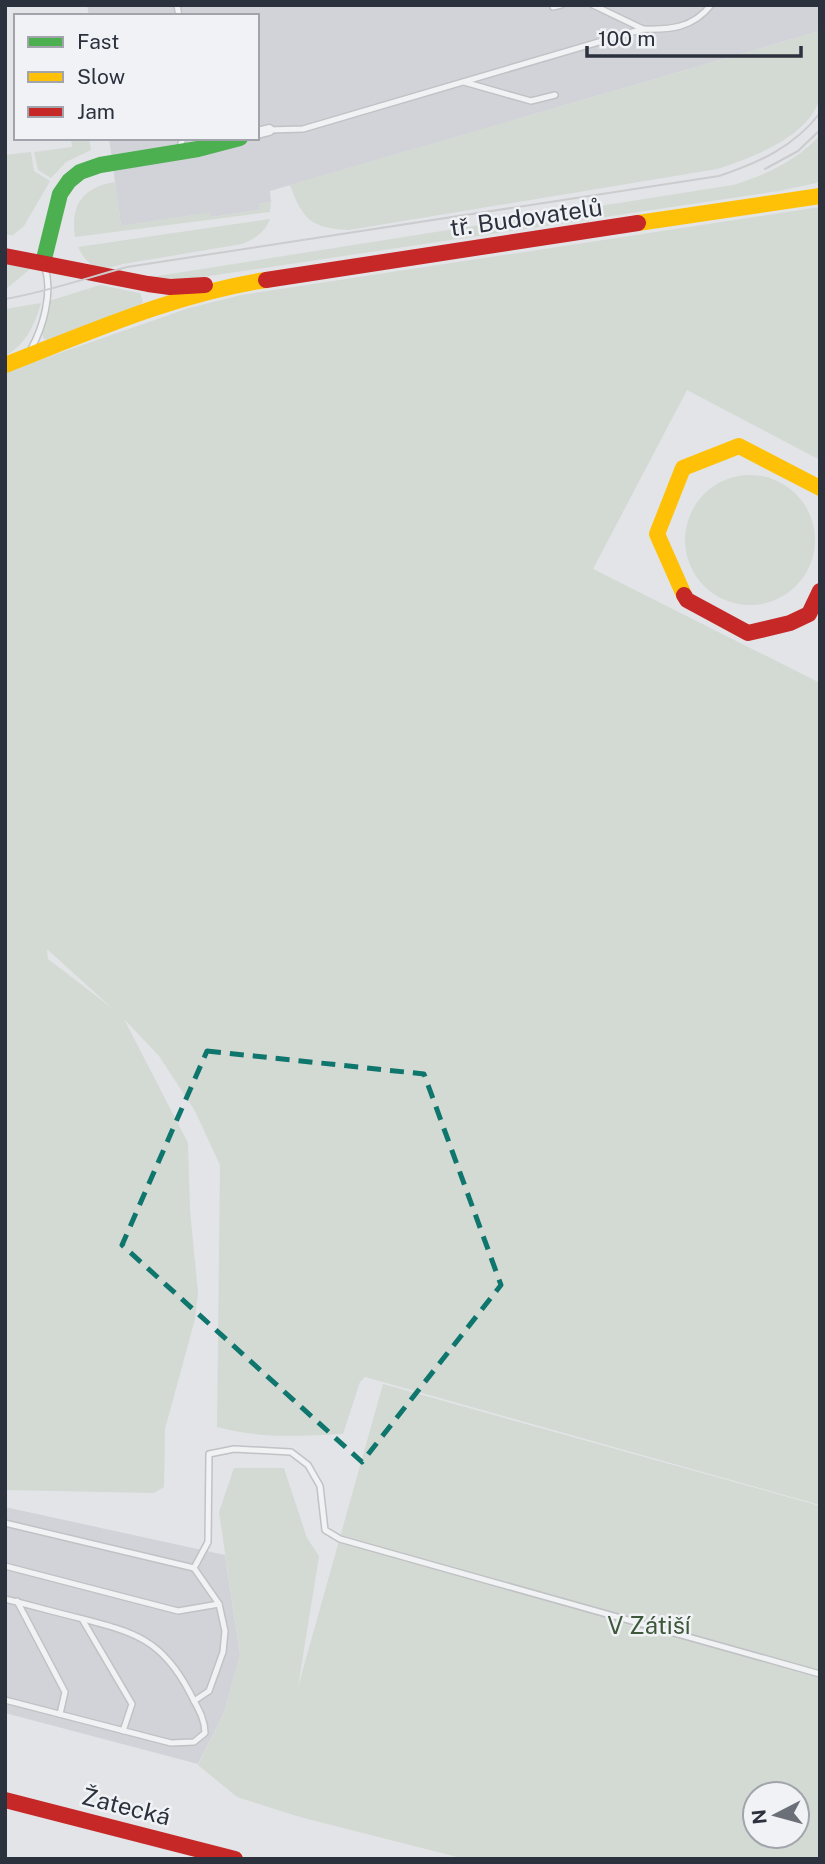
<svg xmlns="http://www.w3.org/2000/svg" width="825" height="1864" font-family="'Public Sans',sans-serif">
<rect width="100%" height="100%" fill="#e2e4e7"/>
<g fill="#d1d3d9">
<polygon points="87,5 820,5 820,31 270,191 271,202 259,204 260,210 211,217 209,213 121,226 109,138 257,138 257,16 89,16"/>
<polygon points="5,1507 225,1555 240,1655 224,1713 198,1764 5,1713"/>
</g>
<g fill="#d3dad3" fill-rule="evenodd">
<path d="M820,31C820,47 824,88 819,101C806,138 751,158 717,169L349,230C311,228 303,220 290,185Z"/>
<path d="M820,135V181L816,183L779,191L203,277L179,279L151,277L733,185C765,175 797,161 820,135Z"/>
<polygon points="71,138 89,138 91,150 66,162 51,178 38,170 34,152 72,147"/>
<polygon points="31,152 34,171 50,181 24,226 13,235 5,235 5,155"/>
<path d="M115,182L121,226L210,212L211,217L259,210V204L271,202L270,212L75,237C70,205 83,187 115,182Z"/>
<path d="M820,207V460L687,390L593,569L820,683V1505L365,1377L360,1382L343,1434C295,1436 264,1439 217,1427L220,1165L195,1111L159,1056L124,1019L188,1143L190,1210L198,1293L195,1319L165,1429L164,1487L154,1493L5,1490V372L189,308L241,295ZM47,950H48L112,1008L48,959Z"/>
<path d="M270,219C265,233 254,239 242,244L123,264C101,271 89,270 78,247Z"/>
<polygon points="5,264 30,269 5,290"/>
<polygon points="100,285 140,293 143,302 139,306 48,340 44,339 42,333 49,301"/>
<path d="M41,303C34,326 26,344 5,356V309Z"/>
<circle cx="750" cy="540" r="65"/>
<path d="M383,1384L820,1506V1859H465L300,1817L237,1797L198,1765L224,1713L240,1655L219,1512L234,1468H284L307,1538L319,1556L298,1687ZM755,1794H797V1836H755Z"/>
</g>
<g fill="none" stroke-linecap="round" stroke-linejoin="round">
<g stroke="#c0c2c5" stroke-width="8">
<g id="lane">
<polyline points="177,5 179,16"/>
<polyline points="593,5 643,29"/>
<polyline points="553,7 561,5"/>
<polyline points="464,82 531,101 555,95"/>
<path d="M268,130L303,129L643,29C670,30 693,28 711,5"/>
<polyline points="179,150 183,138"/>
<path d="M31,349C43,328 53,292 45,268"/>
<polyline points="5,1523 194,1568 208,1542 209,1454 234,1449 291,1452 308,1465 320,1486 325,1530 340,1539 820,1674"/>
<polyline points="5,1566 178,1611 219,1604"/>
<polyline points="194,1568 219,1604 225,1631 223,1652 209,1691 194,1701"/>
<path d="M5,1599C30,1605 54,1612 79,1618C134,1632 162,1639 190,1693C197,1707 205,1718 205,1733L194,1742L171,1743L5,1700"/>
<polyline points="17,1601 65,1692 60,1714"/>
<polyline points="82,1619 132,1704 123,1731"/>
</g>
</g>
<g stroke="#c0c2c5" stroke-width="13">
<polyline id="street" points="257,133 269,130"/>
</g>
<use href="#lane" stroke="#f1f2f4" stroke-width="5"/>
<use href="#street" stroke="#f1f2f4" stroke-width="10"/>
<polyline stroke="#4caf50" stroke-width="16" points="43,263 60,194 69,181 80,172 100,165 198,149 240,138"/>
<g stroke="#ffc107" stroke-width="16">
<polyline points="638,223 820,196"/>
<path d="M5,365C90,332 175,294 266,280"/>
<polyline points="684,595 657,534 683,468 739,446 820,488"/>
</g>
<g stroke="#c62828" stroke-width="16">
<polyline points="5,256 148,284 170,287 205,285"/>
<polyline points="266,280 638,223"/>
<polyline points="684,595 687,600 748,633 790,623 809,614 820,591"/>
<polyline points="5,1800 235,1859"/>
</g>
<g stroke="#cbccce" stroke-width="2">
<polyline points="765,169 798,151 819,131"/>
<path d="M5,299C47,292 86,278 127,267L719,176C758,163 794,147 820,113"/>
</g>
</g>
<path fill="none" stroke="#0f766e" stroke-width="5" stroke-dasharray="14 9" stroke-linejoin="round" d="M207,1051L424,1074L501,1285L362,1462L122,1245Z"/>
<g text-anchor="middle" stroke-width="5" stroke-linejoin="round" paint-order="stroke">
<g font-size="24" fill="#2b313d" stroke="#f0f2f5">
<text transform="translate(526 218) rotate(-8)" y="8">tř. Budovatelů</text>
<text transform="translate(126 1807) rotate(14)" y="8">Žatecká</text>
</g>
<g font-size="24" fill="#3e583a" stroke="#f0f2f5">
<text x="649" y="1634">V Zátiší</text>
</g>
</g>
<rect width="825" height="1864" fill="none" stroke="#2b313d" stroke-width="14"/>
<rect x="14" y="14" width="245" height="126" fill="#f0f2f5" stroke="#a1a5ab" stroke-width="2"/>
<rect x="28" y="37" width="35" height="10" fill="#4caf50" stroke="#a1a5ab" stroke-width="2"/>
<text x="77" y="49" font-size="21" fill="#2b313d">Fast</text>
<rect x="28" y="72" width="35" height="10" fill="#ffc107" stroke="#a1a5ab" stroke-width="2"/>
<text x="77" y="84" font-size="21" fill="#2b313d">Slow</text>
<rect x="28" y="107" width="35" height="10" fill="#c62828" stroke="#a1a5ab" stroke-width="2"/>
<text x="77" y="119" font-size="21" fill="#2b313d">Jam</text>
<g transform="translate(776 1815) rotate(264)"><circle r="33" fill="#f0f2f5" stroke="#a1a5ab" stroke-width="2"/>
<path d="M0-5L12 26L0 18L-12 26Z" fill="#6b7078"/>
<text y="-10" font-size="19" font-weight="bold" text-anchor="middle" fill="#2b313d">N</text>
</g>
<path d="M587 46v10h214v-10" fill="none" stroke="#2b313d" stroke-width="3.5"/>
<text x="598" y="46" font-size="21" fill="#2b313d" stroke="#f0f2f5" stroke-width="5" paint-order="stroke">100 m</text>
</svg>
